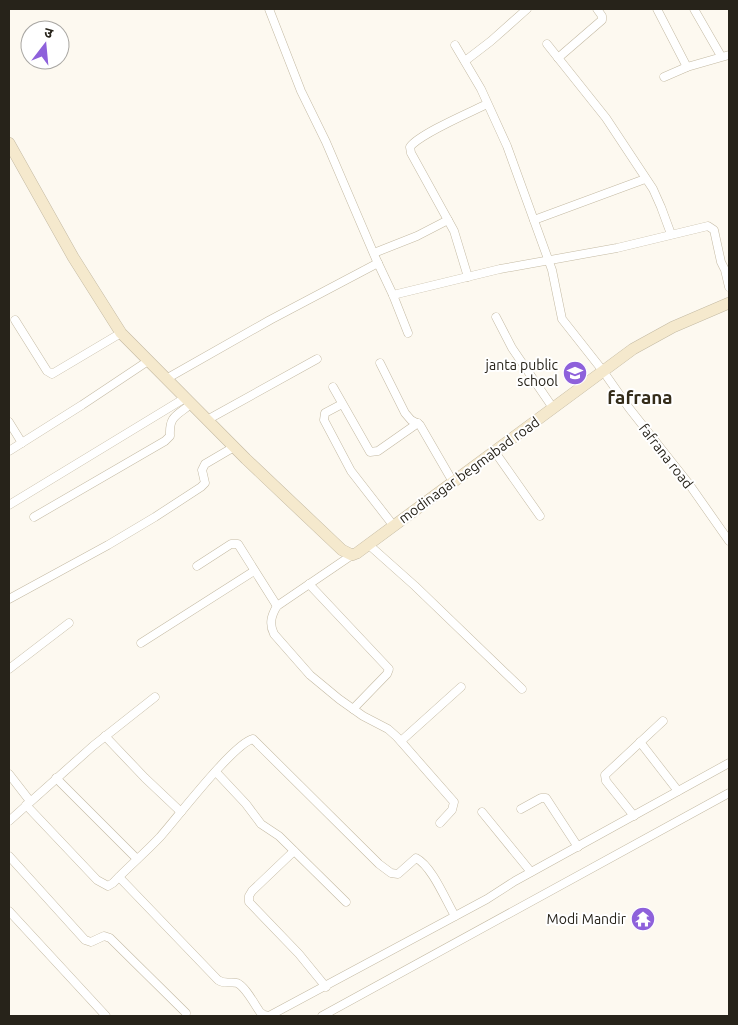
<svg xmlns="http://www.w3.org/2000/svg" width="738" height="1025" font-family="Ubuntu,'Noto Sans Devanagari',sans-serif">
<rect width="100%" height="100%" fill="#fdf9f0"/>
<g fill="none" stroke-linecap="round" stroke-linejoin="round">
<g stroke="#c4baa3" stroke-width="9">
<g id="street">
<polyline points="269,9 301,91 326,142 376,259 393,295 408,333"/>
<polyline points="657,9 687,67"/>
<polyline points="694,9 721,56"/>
<polyline points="547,44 606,118 653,189 661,207 671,234"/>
<polyline points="455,45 481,89 507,146 552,270 562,319 603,371 629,408 689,484 729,541"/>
<polyline points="558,58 602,20 602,16 597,9"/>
<polyline points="465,61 491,41 527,9"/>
<polyline points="664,77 687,67 729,55"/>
<polyline points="534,220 645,179"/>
<polyline points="374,253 417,236 448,220"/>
<path d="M468,277L454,231L411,153L410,147C419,134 471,112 487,104"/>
<polyline points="393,295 500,269 617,248 708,226 714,230 721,262 725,270 729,287"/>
<polyline points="496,317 512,348 553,408"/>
<polyline points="15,320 47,371 52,374 121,333"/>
<polyline points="380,363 405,413 411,420 420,425 453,482"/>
<polyline points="166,379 270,320 378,263"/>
<polyline points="333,387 370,452 378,451 418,423"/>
<polyline points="342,404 325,413 324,420 351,471 393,525"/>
<polyline points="207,420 317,359"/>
<polyline points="9,422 22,443"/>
<polyline points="9,451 82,405 148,361"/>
<polyline points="495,452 540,516"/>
<polyline points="9,505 185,398"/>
<path d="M34,517L165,441L170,436C169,416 176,416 191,404"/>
<polyline points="369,545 415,586 522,689"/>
<path d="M352,555L277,606C271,616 269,624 274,634L310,675L339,699L363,716L388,729L397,737L454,802L452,810L440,823"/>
<polyline points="197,566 231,544 238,544 277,606"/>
<polyline points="309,584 389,669 387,674 353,709"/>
<polyline points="9,599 108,545 155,517 201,487 205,483 202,470 205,464 234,447"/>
<polyline points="141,643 254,571"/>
<polyline points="9,669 69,623"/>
<polyline points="105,736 145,778 181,812"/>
<polyline points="401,741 461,687"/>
<polyline points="640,742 678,791"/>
<polyline points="216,772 246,804 261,824 279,836 346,902"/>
<polyline points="9,774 30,801"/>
<polyline points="56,778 137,859"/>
<path d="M26,805L97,880L108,886L113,883C128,867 145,853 160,837C177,818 234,743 253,739L379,864L391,873L398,874L416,858C432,866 446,901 455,916"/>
<polyline points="521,809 541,798 546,798 578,847"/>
<polyline points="482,812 531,872"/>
<polyline points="634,816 606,781 605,775 663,721"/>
<polyline points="9,821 93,746 155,697"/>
<polyline points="294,851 252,891 249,896 249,902 299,954 326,987"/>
<polyline points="9,856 85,940 91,942 104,936 110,938 186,1013"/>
<path d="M119,877L218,980C226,985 230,981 237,983C245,986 255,1005 260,1012L264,1015L269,1016L487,899L515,881L729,763"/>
<polyline points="9,911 106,1016"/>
<polyline points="322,1016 729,793"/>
</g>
</g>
<g stroke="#c4baa3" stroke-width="12">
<polyline id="secondary" points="9,143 73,257 121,333 246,459 342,550 352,555 357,553 633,349 673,327 729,303"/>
</g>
<use href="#street" stroke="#fff" stroke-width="8"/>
<use href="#secondary" stroke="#f5e9cd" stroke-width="11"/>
</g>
<defs>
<g id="school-disc" transform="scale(1.25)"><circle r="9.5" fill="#8e61db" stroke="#fff"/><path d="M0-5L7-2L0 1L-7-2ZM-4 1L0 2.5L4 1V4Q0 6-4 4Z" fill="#fff"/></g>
<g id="temple-disc" transform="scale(1.25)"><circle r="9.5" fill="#8e61db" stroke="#fff"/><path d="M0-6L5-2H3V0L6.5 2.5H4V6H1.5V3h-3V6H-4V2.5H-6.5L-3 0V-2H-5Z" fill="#fff"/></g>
</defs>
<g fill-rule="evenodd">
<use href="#school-disc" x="575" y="373"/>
<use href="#temple-disc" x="643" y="919"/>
</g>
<g text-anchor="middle" stroke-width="4" stroke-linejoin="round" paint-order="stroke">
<g font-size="14" fill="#27231a" stroke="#fff" text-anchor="end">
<text x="558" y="370">janta public<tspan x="558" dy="16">school</tspan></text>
<text x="626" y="924">Modi Mandir</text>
</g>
<g font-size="14" fill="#27231a" stroke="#fff">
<text transform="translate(666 456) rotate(52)" y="5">fafrana road</text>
<text transform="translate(469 470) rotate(-36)" y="5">modinagar begmabad road</text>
</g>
<g font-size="19" font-weight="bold" fill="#342c19" stroke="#fff">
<text x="640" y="404">fafrana</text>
</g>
</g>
<rect width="738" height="1025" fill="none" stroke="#27231a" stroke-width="20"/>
<g transform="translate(45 45) rotate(16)"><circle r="24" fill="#ffffff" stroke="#a9a7a3"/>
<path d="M0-4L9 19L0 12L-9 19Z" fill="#8e61db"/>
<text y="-8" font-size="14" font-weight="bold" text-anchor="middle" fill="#27231a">उ</text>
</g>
</svg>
